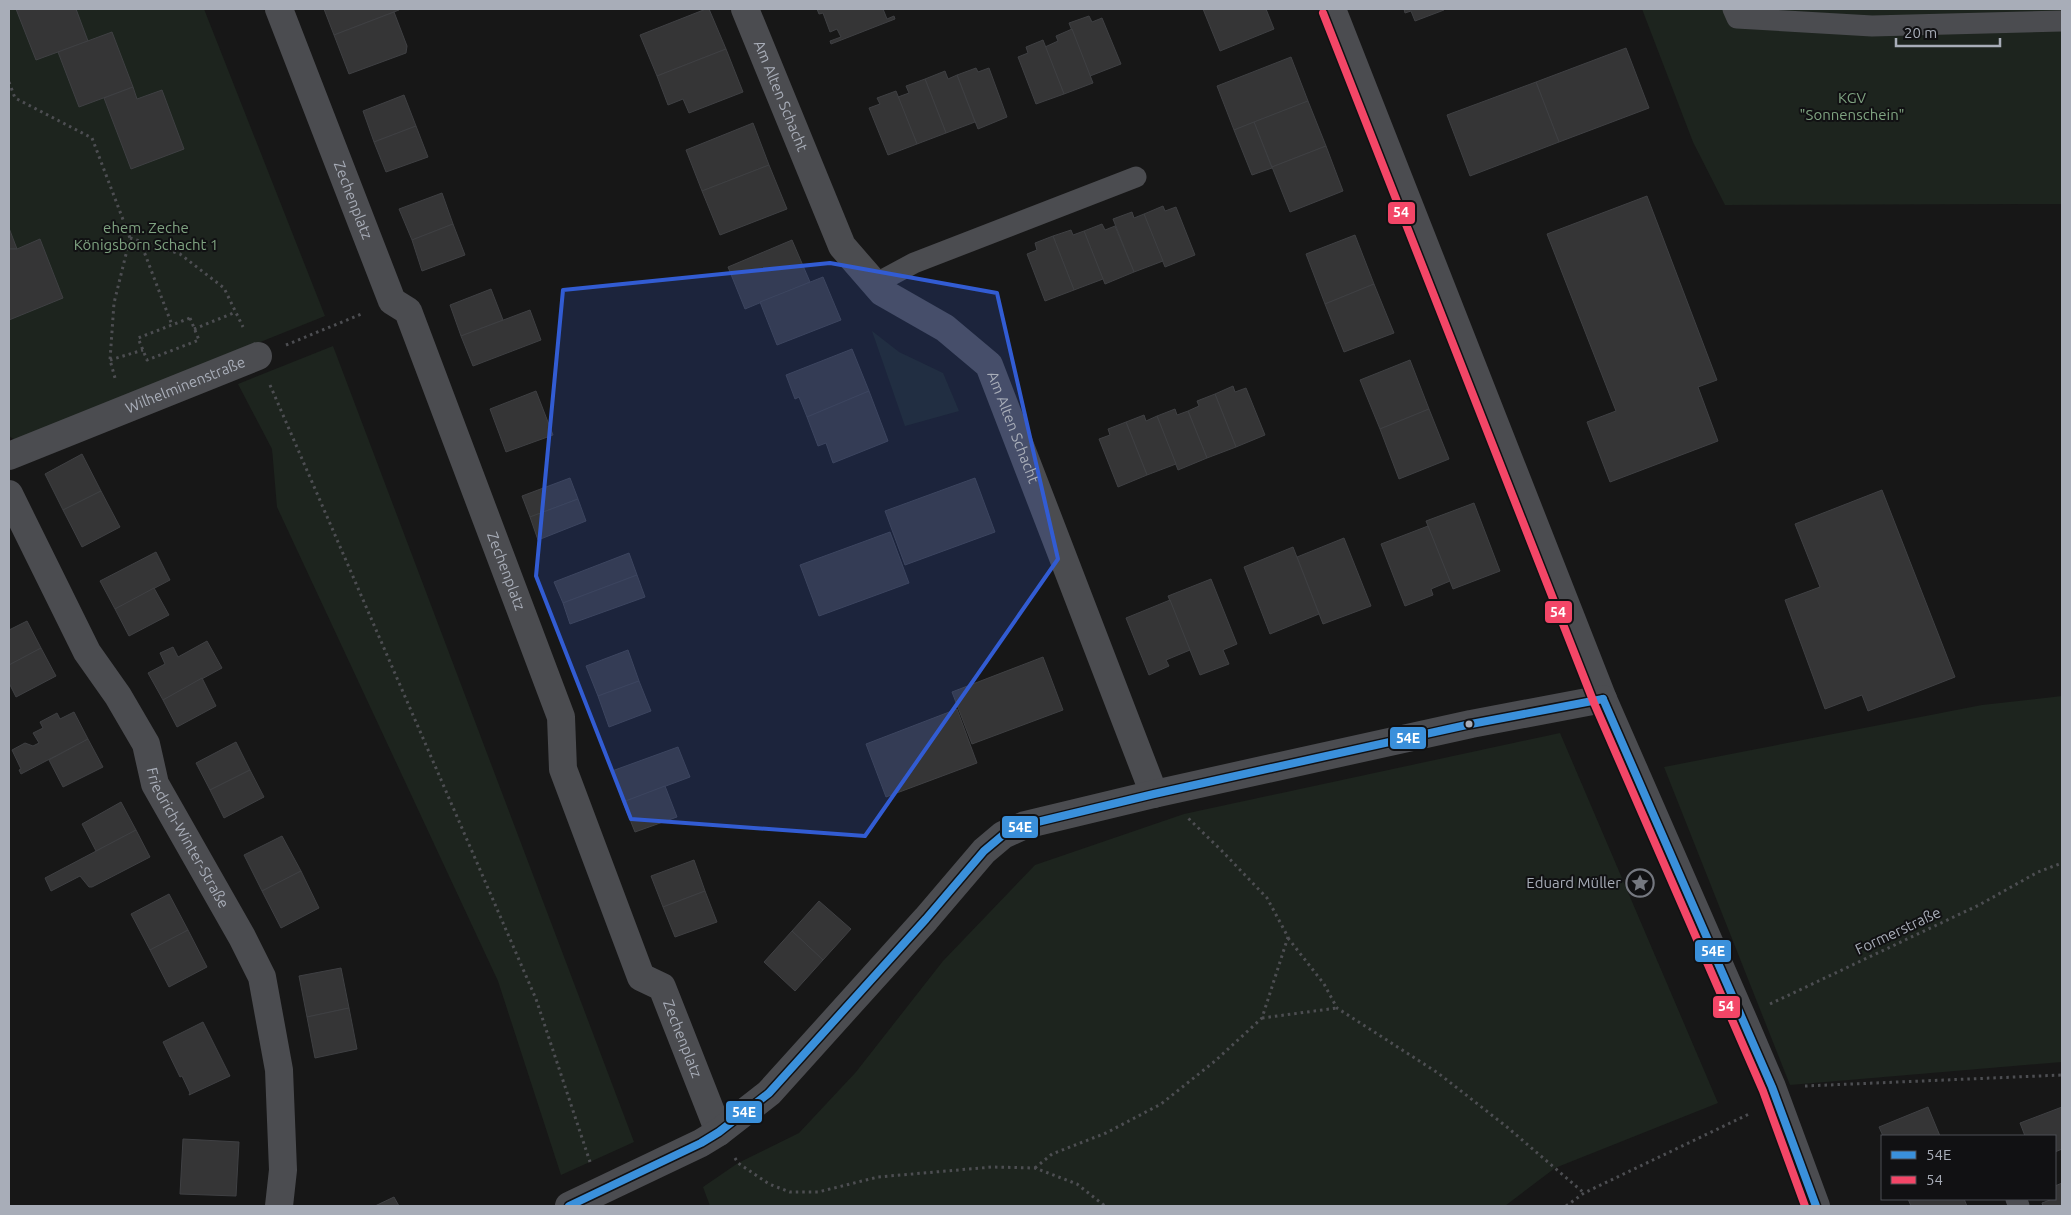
<svg xmlns="http://www.w3.org/2000/svg" width="2071" height="1215" font-family="Ubuntu,sans-serif">
<rect width="100%" height="100%" fill="#171717"/>
<g fill="#1d241e">
<polygon points="9,9 204,9 325,316 15,440 9,436"/>
<polygon points="1642,9 2062,9 2062,204 1725,205 1693,142"/>
<polygon points="872,331 899,352 943,373 959,411 905,426"/>
<polygon points="333,346 634,1142 561,1175 498,981 277,507 272,449 238,384"/>
<polygon points="2062,696 2062,1062 1790,1085 1664,767 1982,705"/>
<polygon points="1560,733 1718,1103 1555,1168 1505,1206 710,1206 703,1187 738,1163 799,1133 856,1072 943,961 1035,865 1184,814"/>
</g>
<g fill="#353536" stroke="#3f4043">
<polygon points="16,9 76,9 88,41 36,60"/>
<polygon points="324,9 399,9 399,10 334,35"/>
<polygon points="706,9 709,9 726,49 657,76 640,35"/>
<polygon points="817,9 883,9 887,19 894,16 895,19 831,44 830,41 841,37 837,29 830,32 823,13 819,14"/>
<polygon points="1203,9 1266,9 1274,29 1220,51"/>
<polygon points="1404,9 1444,9 1444,10 1415,21 1411,11 1405,13"/>
<polygon points="394,12 407,46 406,53 349,74 334,35"/>
<polygon points="1089,16 1092,22 1102,18 1121,64 1090,76 1069,23"/>
<polygon points="1072,29 1093,83 1064,94 1045,47 1058,41 1056,36"/>
<polygon points="112,32 133,87 79,107 58,52"/>
<polygon points="1043,40 1064,94 1036,104 1018,57 1028,53 1026,47"/>
<polygon points="1626,48 1649,108 1559,142 1536,82"/>
<polygon points="726,49 743,92 689,113 683,99 668,105 657,76"/>
<polygon points="1291,57 1308,101 1234,130 1217,86"/>
<polygon points="976,68 978,72 989,68 1007,117 978,129 957,75"/>
<polygon points="945,71 948,79 957,75 975,122 946,133 925,79"/>
<polygon points="925,79 946,133 917,144 898,97 909,93 906,86"/>
<polygon points="1536,82 1559,142 1470,176 1447,115"/>
<polygon points="133,87 137,99 162,90 184,149 131,169 104,98"/>
<polygon points="896,91 917,144 888,155 869,108 880,104 877,98"/>
<polygon points="404,95 416,126 374,142 363,111"/>
<polygon points="1308,101 1326,146 1272,167 1254,122"/>
<polygon points="1254,122 1272,168 1252,175 1234,130"/>
<polygon points="753,123 769,165 702,191 686,150"/>
<polygon points="416,126 428,157 386,172 374,142"/>
<polygon points="1326,146 1343,191 1290,212 1272,167"/>
<polygon points="769,165 787,209 720,235 702,191"/>
<polygon points="442,193 453,224 412,240 399,209"/>
<polygon points="1647,196 1717,380 1698,387 1718,441 1610,482 1587,422 1616,411 1547,234"/>
<polygon points="1163,206 1165,211 1176,207 1195,255 1165,267 1144,214"/>
<polygon points="1132,212 1134,218 1144,214 1163,261 1134,272 1113,219"/>
<polygon points="453,224 465,255 422,271 412,240"/>
<polygon points="1102,224 1105,230 1115,226 1134,272 1105,284 1084,231"/>
<polygon points="9,228 17,249 9,249"/>
<polygon points="1071,230 1073,235 1084,231 1103,279 1074,290 1053,236"/>
<polygon points="1355,235 1374,284 1325,304 1306,254"/>
<polygon points="1053,236 1074,290 1045,301 1027,254 1037,250 1035,243"/>
<polygon points="40,239 63,298 9,320 9,249 17,249"/>
<polygon points="792,240 810,282 745,309 728,267"/>
<polygon points="823,277 841,320 777,345 760,302"/>
<polygon points="1374,284 1394,333 1344,352 1325,304"/>
<polygon points="491,289 503,320 461,336 450,305"/>
<polygon points="530,310 541,340 473,366 461,336"/>
<polygon points="852,349 869,391 807,417 799,397 795,399 786,375"/>
<polygon points="1410,360 1429,409 1380,429 1360,380"/>
<polygon points="1233,386 1235,392 1246,388 1265,435 1236,447 1215,394"/>
<polygon points="536,391 553,435 506,452 490,409"/>
<polygon points="869,391 888,441 833,463 826,443 818,446 807,417"/>
<polygon points="1215,394 1236,447 1207,458 1188,411 1199,406 1197,401"/>
<polygon points="1175,409 1177,415 1188,411 1207,458 1178,470 1157,416"/>
<polygon points="1429,409 1449,459 1399,479 1380,429"/>
<polygon points="1144,415 1146,421 1157,416 1176,464 1147,475 1126,422"/>
<polygon points="1126,422 1147,475 1118,487 1099,439 1110,435 1108,429"/>
<polygon points="82,454 101,491 63,510 45,474"/>
<polygon points="570,478 578,499 530,517 522,496"/>
<polygon points="975,478 995,532 905,565 885,511"/>
<polygon points="1882,490 1955,677 1868,711 1862,695 1825,709 1785,600 1820,587 1795,524"/>
<polygon points="101,491 120,527 82,547 63,510"/>
<polygon points="578,499 586,521 538,540 530,517"/>
<polygon points="1474,503 1500,571 1453,589 1426,521"/>
<polygon points="1428,526 1450,581 1431,589 1433,595 1405,606 1381,544"/>
<polygon points="890,532 909,583 819,616 800,565"/>
<polygon points="1344,538 1371,606 1323,624 1297,557"/>
<polygon points="1293,547 1319,614 1270,634 1244,567"/>
<polygon points="156,552 170,580 115,609 100,581"/>
<polygon points="629,553 637,575 563,603 554,582"/>
<polygon points="637,575 645,597 570,624 563,603"/>
<polygon points="1211,579 1237,644 1223,650 1229,664 1200,675 1168,596"/>
<polygon points="154,588 169,615 129,636 115,609"/>
<polygon points="1170,600 1190,650 1166,660 1169,666 1149,675 1126,618"/>
<polygon points="27,621 41,648 9,665 9,630"/>
<polygon points="207,641 222,668 163,700 148,673 165,664 160,653 173,647 178,657"/>
<polygon points="41,648 56,676 16,697 9,683 9,665"/>
<polygon points="628,650 639,681 598,696 586,666"/>
<polygon points="1043,657 1063,710 972,744 952,692"/>
<polygon points="202,678 216,706 177,727 163,700"/>
<polygon points="639,681 651,711 609,727 598,696"/>
<polygon points="957,709 977,763 886,797 866,744"/>
<polygon points="74,712 88,739 21,774 19,770 21,769 12,750 25,743 33,746 39,743 33,733 43,728 40,722 57,713 60,719"/>
<polygon points="88,739 103,767 63,787 49,760"/>
<polygon points="236,742 250,770 210,790 196,763"/>
<polygon points="678,747 690,777 623,802 612,771"/>
<polygon points="250,770 264,797 224,818 210,790"/>
<polygon points="665,786 677,817 635,832 623,802"/>
<polygon points="121,802 136,830 96,851 82,824"/>
<polygon points="136,830 150,857 92,887 89,887 80,876 51,891 45,878"/>
<polygon points="282,836 301,871 262,891 244,855"/>
<polygon points="694,860 705,891 663,907 651,876"/>
<polygon points="301,871 319,908 281,928 262,891"/>
<polygon points="705,891 717,922 675,937 663,907"/>
<polygon points="169,894 188,930 150,950 131,914"/>
<polygon points="819,901 851,929 823,960 792,931"/>
<polygon points="188,930 207,967 169,987 150,950"/>
<polygon points="792,931 823,960 795,991 764,962"/>
<polygon points="341,968 349,1008 307,1017 299,976"/>
<polygon points="349,1008 357,1049 315,1058 307,1017"/>
<polygon points="203,1022 230,1076 189,1095 190,1093 182,1076 180,1077 163,1042"/>
<polygon points="1928,1107 1940,1136 1883,1136 1879,1127"/>
<polygon points="2062,1107 2062,1149 2055,1152 2055,1136 2025,1136 2020,1123"/>
<polygon points="183,1139 239,1142 236,1196 180,1194"/>
<polygon points="2062,1183 2062,1206 2043,1206 2042,1203 2050,1200 2050,1199 2055,1199 2055,1186"/>
<polygon points="394,1197 399,1206 375,1206"/>
<polygon points="1908,1199 1964,1199 1967,1206 1911,1206"/>
</g>
<g fill="none" stroke-linecap="round" stroke-linejoin="round">
<g stroke="#4d4e52" stroke-width="3" stroke-dasharray="2.5 4" stroke-linecap="butt">
<polyline points="9,82 15,98 92,138 130,238 114,303 110,360 115,378"/>
<polyline points="130,238 180,254 224,288 243,327"/>
<polyline points="140,241 172,325"/>
<polygon points="190,318 199,340 147,360 138,338"/>
<polyline points="194,329 236,312"/>
<polyline points="286,345 364,313"/>
<polyline points="110,360 143,350"/>
<polyline points="270,385 536,999 590,1162"/>
<polyline points="1288,938 1324,984 1337,1008 1438,1073 1507,1127 1584,1193"/>
<polyline points="1770,1004 1979,905 2038,872 2062,863"/>
<polyline points="1262,1018 1337,1008"/>
<polyline points="1805,1086 2062,1075"/>
<polyline points="735,1158 738,1163 769,1184 790,1192 818,1192 878,1177 992,1167 1035,1168 1077,1184 1105,1206"/>
<polyline points="1035,1168 1052,1154 1106,1133 1161,1104 1215,1061 1262,1018 1288,937 1267,898 1222,851 1188,818"/>
<polyline points="1566,1206 1584,1193 1749,1114"/>
</g>
<g stroke="#4b4c50" stroke-width="21">
<polyline points="1733,9 1737,18 1872,26 2062,21"/>
<polyline points="875,284 914,263 1136,177"/>
<polyline points="2016,1199 2019,1206"/>
</g>
<g stroke="#4b4c50" stroke-width="28">
<path id="s1" d="M279,9L392,301L408,311L561,717L563,769L641,977L662,987L719,1132"/>
<path id="s2" d="M745,9L842,246L882,292L945,328L989,365L1154,794"/>
<polyline points="1332,9 1603,699 1742,1017 1772,1087 1816,1206"/>
<path id="s3" d="M9,456L258,356"/>
<path id="s4" d="M9,494L87,652L118,696L146,744L155,784L242,937L262,977L279,1070L283,1170L279,1206"/>
<polyline points="569,1206 701,1143 719,1132 769,1093 926,919 984,851 1003,835 1025,825 1154,794 1471,724 1603,699"/>
</g>
<g stroke="#111113" stroke-width="11">
<g id="bus-1">
<polyline points="1603,699 1772,1087 1816,1206"/>
<polyline points="569,1206 701,1143 719,1132 769,1093 926,919 984,851 1003,835 1025,825 1154,794 1471,724 1603,699"/>
</g>
</g>
<g stroke="#111113" stroke-width="11">
<polyline id="bus-2" points="1323,13 1594,703 1763,1091 1805,1206"/>
</g>
<use href="#bus-1" stroke="#3a90db" stroke-width="8"/>
<use href="#bus-2" stroke="#f34667" stroke-width="8"/>
</g>
<path fill="#325cd3" fill-opacity="0.2" stroke="#325cd3" stroke-width="4" stroke-linejoin="round" d="M830,263L997,293L1058,559L865,836L631,819L536,576L563,290Z"/>
<defs>
<g id="sight-ring" transform="scale(1.4375)"><circle r="9.5" fill="#111113" stroke="#757880" stroke-width="1.5"/><path d="M0-6L1.8-2.2L6-1.7L2.9 1.2L3.7 5.4L0 3.3L-3.7 5.4L-2.9 1.2L-6-1.7L-1.8-2.2Z" fill="#757880"/></g>
</defs>
<g fill-rule="evenodd">
<use href="#sight-ring" x="1640" y="883"/>
</g>
<circle fill="#a8adb8" stroke="#111113" stroke-width="2" cx="1469" cy="724" r="4.5"/>
<g text-anchor="middle" stroke-width="4" stroke-linejoin="round" paint-order="stroke">
<g font-size="15" fill="#a8adb8" stroke="#111113">
<text dy="5" stroke="none"><textPath href="#s2" startOffset="94">Am Alten Schacht</textPath></text>
<text dy="5" stroke="none"><textPath href="#s1" startOffset="205">Zechenplatz</textPath></text>
<text dy="5" stroke="none"><textPath href="#s3" startOffset="190">Wilhelminenstraße</textPath></text>
<text dy="5" stroke="none"><textPath href="#s2" startOffset="514">Am Alten Schacht</textPath></text>
<text dy="5" stroke="none"><textPath href="#s1" startOffset="610">Zechenplatz</textPath></text>
<text dy="5" stroke="none"><textPath href="#s4" startOffset="389">Friedrich-Winter-Straße</textPath></text>
<text transform="translate(1898 931) rotate(-25)" y="5">Formerstraße</text>
<text dy="5" stroke="none"><textPath href="#s1" startOffset="1119">Zechenplatz</textPath></text>
</g>
<g font-size="15" fill="#7fa381" stroke="#111113">
<text x="1852" y="103">KGV<tspan x="1852" dy="17">"Sonnenschein"</tspan></text>
<text x="146" y="233">ehem. Zeche<tspan x="146" dy="17">Königsborn Schacht 1</tspan></text>
</g>
<g font-size="15" fill="#a8adb8" stroke="#111113" text-anchor="end">
<text x="1621" y="888">Eduard Müller</text>
</g>
</g>
<g stroke="#111113" stroke-width="2">
<rect x="1387" y="201" width="29" height="24" rx="5" fill="#f34667"/>
<rect x="1544" y="600" width="29" height="24" rx="5" fill="#f34667"/>
<rect x="1389" y="726" width="38" height="24" rx="5" fill="#3a90db"/>
<rect x="1001" y="815" width="38" height="24" rx="5" fill="#3a90db"/>
<rect x="1694" y="939" width="38" height="24" rx="5" fill="#3a90db"/>
<rect x="1712" y="995" width="29" height="24" rx="5" fill="#f34667"/>
<rect x="725" y="1100" width="38" height="24" rx="5" fill="#3a90db"/>
</g>
<g font-size="14" text-anchor="middle" font-weight="bold" fill="#fff">
<text x="1401" y="217">54</text>
<text x="1558" y="617">54</text>
<text x="1408" y="743">54E</text>
<text x="1020" y="832">54E</text>
<text x="1713" y="956">54E</text>
<text x="1726" y="1011">54</text>
<text x="744" y="1117">54E</text>
</g>
<rect width="2071" height="1215" fill="none" stroke="#a8adb8" stroke-width="20"/>
<rect x="1881" y="1135" width="175" height="65" fill="#111113" stroke="#4d4f55"/>
<rect x="1891" y="1151" width="25" height="8" fill="#3a90db" stroke="#4d4f55"/>
<text x="1926" y="1160" font-size="15" fill="#a8adb8">54E</text>
<rect x="1891" y="1176" width="25" height="8" fill="#f34667" stroke="#4d4f55"/>
<text x="1926" y="1185" font-size="15" fill="#a8adb8">54</text>
<path d="M1896 38v8h104v-8" fill="none" stroke="#a8adb8" stroke-width="2.5"/>
<text x="1904" y="38" font-size="15" fill="#a8adb8" stroke="#111113" stroke-width="4" paint-order="stroke">20 m</text>
</svg>
